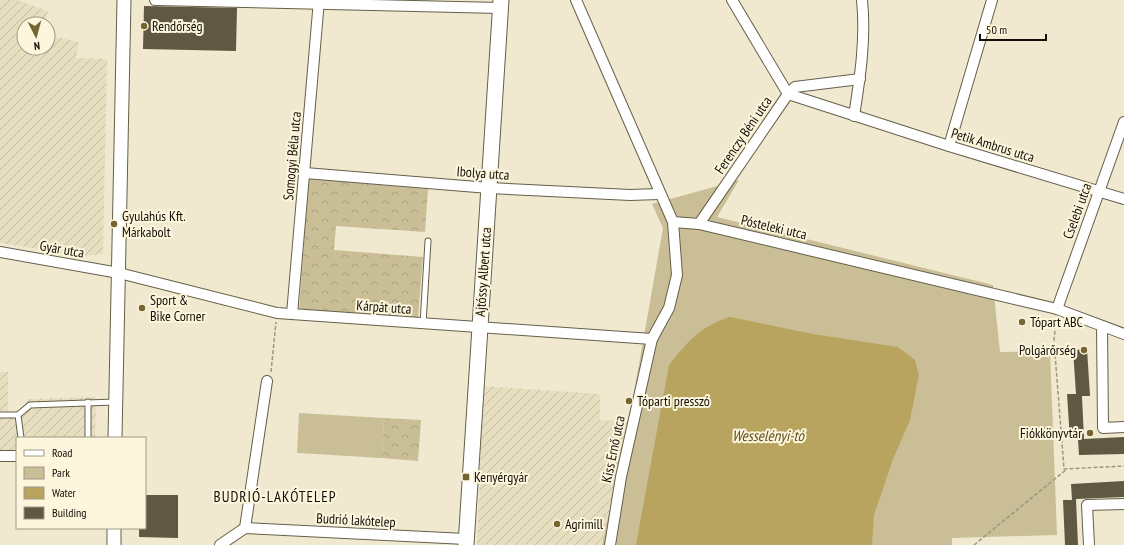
<svg xmlns="http://www.w3.org/2000/svg" width="1124" height="545" font-family="'PT Sans Narrow',sans-serif">
<defs>
<pattern id="industrial-furrows" width="10" height="10" patternUnits="userSpaceOnUse"><rect width="10" height="10" fill="#e7debf"/><path d="M-1 1l2-2M0 10L10 0M9 11l2-2" fill="none" stroke="#c5bda3"/></pattern>
<pattern id="forest-crowns" width="20" height="18" patternUnits="userSpaceOnUse"><rect width="20" height="18" fill="#cabe96"/><path d="M2 6a3 3 0 1 1 6 0M12 15a3 3 0 1 1 6 0" fill="none" stroke="#aca280"/></pattern>
</defs>
<rect width="100%" height="100%" fill="#f0e9d0"/>
<g fill="url(#industrial-furrows)">
<polygon points="0,0 17,0 48,11 45,24 24,24 24,48 48,48 48,35 79,42 76,58 107,59 103,254 84,256 0,243"/>
<polygon points="0,372 8,372 8,412 17,412 29,399 96,397 95,438 17,438 17,450 0,450"/>
<polygon points="483,386 600,394 600,420 629,421 602,545 477,545"/>
</g>
<g fill="#cabe96">
<polygon points="739,180 717,217 993,285 1000,352 1050,351 1057,535 952,538 952,545 602,545 629,421 663,228 652,204"/>
<polygon points="299,413 384,418 382,458 297,453"/>
</g>
<g fill="url(#forest-crowns)">
<polygon points="309,179 428,189 425,232 336,226 334,250 423,257 418,318 299,309"/>
<polygon points="384,418 421,420 418,461 382,458"/>
</g>
<path fill="#b8a35f" d="M730,317L813,334L898,347L915,360L919,375L910,420L893,459L874,515L872,545H636L669,365C687,342 702,325 730,317Z"/>
<g fill="#5f5944">
<polygon points="144,6 237,8 236,51 143,49"/>
<polygon points="1087,349 1090,396 1082,396 1084,439 1124,437 1124,454 1079,455 1078,439 1070,440 1067,394 1076,394 1073,350"/>
<polygon points="1124,481 1124,497 1076,499 1078,545 1065,545 1063,500 1072,500 1071,484"/>
<polygon points="145,495 178,495 178,538 139,537 139,528 145,528"/>
</g>
<g fill="none" stroke-linecap="round" stroke-linejoin="round">
<g stroke="#655f4a" stroke-width="7">
<g id="service">
<polyline points="423,324 428,241"/>
<polyline points="0,415 18,415 30,405 115,402"/>
<polyline points="18,415 21,438"/>
<polyline points="88,438 88,402"/>
</g>
</g>
<g stroke="#655f4a" stroke-width="12">
<g id="minor">
<polyline points="155,0 500,8"/>
<polyline points="576,0 673,222 677,275 669,308 652,339 621,477 610,545"/>
<polyline points="732,0 788,94"/>
<polyline points="788,94 949,146 1124,199"/>
<path d="M854,116C860,78 866,39 862,0"/>
<polyline points="949,146 992,0"/>
<polyline points="305,173 489,188 630,195 659,194"/>
<polyline points="673,222 699,224 1057,309 1124,334"/>
<polyline points="699,224 788,94 795,87 860,79"/>
<polyline points="0,252 119,273 277,313 652,339"/>
<polyline points="1057,309 1124,122"/>
<polyline points="292,314 319,0"/>
<polyline points="1102,326 1103,428 1124,427"/>
<polyline points="0,456 17,456"/>
<polyline points="245,528 267,381"/>
<polyline points="220,545 245,528 466,539"/>
<polyline points="1089,545 1087,505 1124,504"/>
</g>
</g>
<g stroke="#655f4a" stroke-width="15">
<g id="tertiary">
<polyline points="115,438 124,0"/>
<polyline points="114,545 114,528"/>
</g>
</g>
<g stroke="#655f4a" stroke-width="17">
<polyline id="secondary" points="466,545 501,0"/>
</g>
<g stroke="#9c9684" stroke-width="1.5" stroke-dasharray="4 2" stroke-linecap="butt">
<polyline points="1056,319 1054,341 1064,469 1124,466"/>
<polyline points="271,372 276,322"/>
<polyline points="974,545 1067,469"/>
</g>
<use href="#service" stroke="#fff" stroke-width="5"/>
<use href="#minor" stroke="#fff" stroke-width="10"/>
<use href="#tertiary" stroke="#fff" stroke-width="13"/>
<use href="#secondary" stroke="#fff" stroke-width="15"/>
</g>
<g fill="#746532" stroke="#fdf6dd" stroke-width="1.5">
<circle cx="144" cy="26" r="4"/>
<circle cx="114" cy="224" r="4"/>
<circle cx="142" cy="308" r="4"/>
<circle cx="1022" cy="322" r="4"/>
<circle cx="1084" cy="350" r="4"/>
<circle cx="629" cy="401" r="4"/>
<circle cx="1090" cy="433" r="4"/>
<rect x="462" y="473" width="8" height="8" rx="2"/>
<circle cx="557" cy="524" r="4"/>
</g>
<g text-anchor="middle" stroke-width="4" stroke-linejoin="round" paint-order="stroke">
<g font-size="14" fill="#110e06" stroke="#fdf6dd" text-anchor="start">
<text x="152" y="31">Rendőrség</text>
<text x="122" y="221">Gyulahús Kft.<tspan x="122" dy="16">Márkabolt</tspan></text>
<text x="150" y="305">Sport &amp;<tspan x="150" dy="16">Bike Corner</tspan></text>
<text x="1030" y="327">Tópart ABC</text>
<text x="1076" y="355" text-anchor="end">Polgárőrség</text>
<text x="637" y="406">Tóparti presszó</text>
<text x="1082" y="438" text-anchor="end">Fiókkönyvtár</text>
<text x="474" y="482">Kenyérgyár</text>
<text x="565" y="529">Agrimill</text>
</g>
<g font-size="14" fill="#110e06" stroke="#fdf6dd">
<text transform="translate(743 135) rotate(-56)" y="5">Ferenczy Béni utca</text>
<text transform="translate(993 145) rotate(17)" y="5">Petik Ambrus utca</text>
<text transform="translate(292 156) rotate(-85)" y="5">Somogyi Béla utca</text>
<text transform="translate(483 173) rotate(4)" y="5">Ibolya utca</text>
<text transform="translate(1077 211) rotate(-70)" y="5">Cselebi utca</text>
<text transform="translate(774 227) rotate(13)" y="5">Pósteleki utca</text>
<text transform="translate(62 249) rotate(10)" y="5">Gyár utca</text>
<text transform="translate(483 272) rotate(-86)" y="5">Ajtóssy Albert utca</text>
<text transform="translate(384 307) rotate(4)" y="5">Kárpát utca</text>
<text transform="translate(613 449) rotate(-78)" y="5">Kiss Ernő utca</text>
<text transform="translate(356 520) rotate(3)" y="5">Budrió lakótelep</text>
</g>
<g font-size="15" font-style="italic" fill="#5f501c" stroke="#fdf6dd">
<text x="768" y="441">Wesselényi-tó</text>
</g>
<g font-size="15" letter-spacing="1" fill="#110e06" stroke="#fdf6dd">
<text x="275" y="502">BUDRIÓ-LAKÓTELEP</text>
</g>
</g>
<rect x="16" y="437" width="130" height="92" fill="#fdf6dd" stroke="#9f9987"/>
<rect x="24" y="450" width="20" height="6" fill="#ffffff" stroke="#9f9987"/>
<text x="52" y="457" font-size="12" fill="#110e06">Road</text>
<rect x="24" y="467" width="20" height="12" fill="#cabe96" stroke="#9f9987"/>
<text x="52" y="477" font-size="12" fill="#110e06">Park</text>
<rect x="24" y="487" width="20" height="12" fill="#b8a35f" stroke="#9f9987"/>
<text x="52" y="497" font-size="12" fill="#110e06">Water</text>
<rect x="24" y="507" width="20" height="12" fill="#5f5944" stroke="#9f9987"/>
<text x="52" y="517" font-size="12" fill="#110e06">Building</text>
<g transform="translate(36 36) rotate(174)"><circle r="19" fill="#fdf6dd" stroke="#9f9987"/>
<path d="M0-3L7 15L0 10L-7 15Z" fill="#746532"/>
<text y="-6" font-size="11" font-weight="bold" text-anchor="middle" fill="#110e06">N</text>
</g>
<path d="M980 34v6h66v-6" fill="none" stroke="#110e06" stroke-width="2"/>
<text x="986" y="34" font-size="12" fill="#110e06" stroke="#fdf6dd" stroke-width="3" paint-order="stroke">50 m</text>
</svg>
